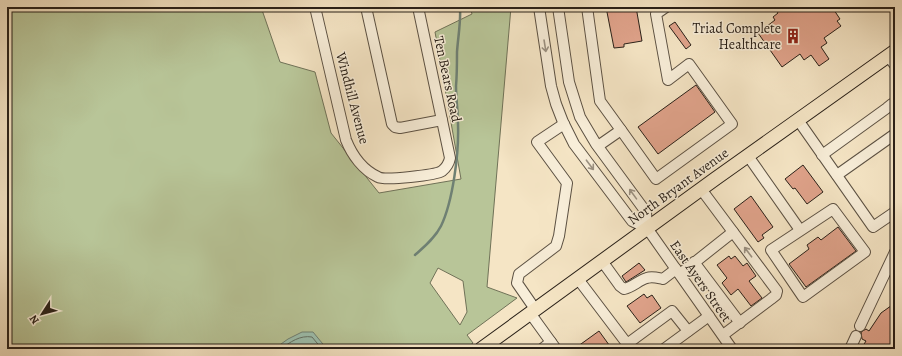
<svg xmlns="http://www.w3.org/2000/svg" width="902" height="356" font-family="Alegreya,serif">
<rect width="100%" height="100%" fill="#f5e5c5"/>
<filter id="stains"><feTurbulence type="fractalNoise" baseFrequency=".005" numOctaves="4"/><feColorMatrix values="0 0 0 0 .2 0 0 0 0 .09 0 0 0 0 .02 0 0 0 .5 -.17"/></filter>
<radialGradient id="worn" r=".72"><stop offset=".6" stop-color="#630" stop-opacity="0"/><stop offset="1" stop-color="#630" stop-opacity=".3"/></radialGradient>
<path fill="#b8c598" stroke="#707258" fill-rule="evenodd" d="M7,7H261L280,62L315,72L331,133L379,193L461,179L435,32L472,14L470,7H511L487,287L517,298L467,335L473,343L465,349H7ZM438,268L463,281L467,312L460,325L430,283Z"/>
<polygon fill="#9dc0af" stroke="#6f8073" points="302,332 313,332 327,349 274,349 288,339"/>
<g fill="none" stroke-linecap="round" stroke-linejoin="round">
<path stroke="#637064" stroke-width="1" d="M281,349C290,342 300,335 312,337L322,349"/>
<path stroke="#6f8073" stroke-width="2.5" d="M415,255C424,247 435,238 441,226C453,201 459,153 458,125C458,112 456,99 456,86C457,75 457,63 457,52C458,37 461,22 460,7"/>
</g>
<g fill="#e0a38b" stroke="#292018">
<polygon points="606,7 636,7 642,41 624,44 624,47 614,48"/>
<polygon points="774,7 832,7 840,19 837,21 841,26 824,38 827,43 821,47 829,59 819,66 811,55 804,60 800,54 782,67 758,33 775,20 773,17 778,13"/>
<polygon points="675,22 691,45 686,49 669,26"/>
<polygon points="696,85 715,112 658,154 638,127"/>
<polygon points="803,165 823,192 807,204 795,188 793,189 785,179"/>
<polygon points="751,196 773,227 762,235 764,238 758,242 734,209"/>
<polygon points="838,227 856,251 806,287 789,264 809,249 807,245 818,237 821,240"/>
<polygon points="729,256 731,259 735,256 743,266 747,263 756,276 749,281 762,298 751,306 738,289 731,295 722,283 727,278 717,265"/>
<polygon points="639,263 645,270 626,282 622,276"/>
<polygon points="644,294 647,298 652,295 661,308 640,323 627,306"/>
<polygon points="895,303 895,349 861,349 866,341 862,339 861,332 866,329 869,331 881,313"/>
<polygon points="599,331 612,349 574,349"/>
</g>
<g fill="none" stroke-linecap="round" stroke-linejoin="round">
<g stroke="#5c5143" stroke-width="12">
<g id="minor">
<path d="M315,7L346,140C352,155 363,170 378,177C385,181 436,175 442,171C447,167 449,163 450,158L418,7"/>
<polyline points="366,7 392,124 395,127 400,128 442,120"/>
<polyline points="539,7 551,86 556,104 563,122 574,144 632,221 647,228 732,349"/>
<polyline points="558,7 569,82 580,117 596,144 646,212 647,228"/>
<polyline points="587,7 600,101 621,130 598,146"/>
<polyline points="888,56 895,65"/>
<polyline points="798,120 873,227 895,212"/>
<polyline points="621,130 656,179 732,124 689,64 668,80 656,14 666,7"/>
<polyline points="822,155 887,108 892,104 895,105"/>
<polyline points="748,156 800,230"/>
<polyline points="837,175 895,134"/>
<polyline points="701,189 777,291 776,295 771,299 723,335"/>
<polygon points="833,209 865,252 803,297 771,250"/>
<path d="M602,261L620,286L624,289C633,287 639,280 647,278C652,276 658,278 663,279L676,269"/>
<polyline points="694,262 740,323"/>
<polyline points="680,274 733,232"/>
<polyline points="578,279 631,349"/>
<polyline points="535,309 517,283 519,274 556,246 559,236 567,183 537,142 564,124"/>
<polyline points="530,313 556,349"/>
<polyline points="860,326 895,252"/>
<polyline points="627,344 672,311 688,331"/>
<polyline points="542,349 551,342"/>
<polyline points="664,349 709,316"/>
<polyline points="850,349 856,336"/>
</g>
</g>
<g stroke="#292018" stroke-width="15">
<polyline id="major" points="481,349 715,179 895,51"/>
</g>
<use href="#minor" stroke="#f8eed9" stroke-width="10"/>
<use href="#major" stroke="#f5e5c5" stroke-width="13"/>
</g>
<defs><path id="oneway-shaft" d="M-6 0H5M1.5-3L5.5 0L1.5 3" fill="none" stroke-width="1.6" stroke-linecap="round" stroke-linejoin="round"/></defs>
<g stroke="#9b9182">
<use href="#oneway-shaft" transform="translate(545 46) rotate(81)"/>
<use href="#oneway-shaft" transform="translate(590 165) rotate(53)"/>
<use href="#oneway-shaft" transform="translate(633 194) rotate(-126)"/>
<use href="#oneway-shaft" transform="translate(748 252) rotate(-127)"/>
</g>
<defs>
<g id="building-bare" transform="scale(1.2)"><path d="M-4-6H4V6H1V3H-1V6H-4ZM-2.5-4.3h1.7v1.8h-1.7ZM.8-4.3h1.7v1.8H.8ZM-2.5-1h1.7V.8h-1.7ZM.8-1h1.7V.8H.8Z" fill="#8f2418" stroke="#f8eed9" stroke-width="2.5" paint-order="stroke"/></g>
</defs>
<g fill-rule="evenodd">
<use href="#building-bare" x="793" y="36"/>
</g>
<g text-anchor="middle" stroke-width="3" stroke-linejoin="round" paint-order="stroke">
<g font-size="14" fill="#292018" stroke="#f8eed9" text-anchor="end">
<text x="781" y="33">Triad Complete<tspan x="781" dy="16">Healthcare</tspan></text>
</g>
<g font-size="14" fill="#292018" stroke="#f8eed9">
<text transform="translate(448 79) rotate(78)" y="5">Ten Bears Road</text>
<text transform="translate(353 98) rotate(75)" y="5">Windhill Avenue</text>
<text transform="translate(678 186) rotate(-36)" y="5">North Bryant Avenue</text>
<text transform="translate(701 281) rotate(55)" y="5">East Ayers Street</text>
</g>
</g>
<rect width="902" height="356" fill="none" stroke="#f5e5c5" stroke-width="24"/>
<rect x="8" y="8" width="886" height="340" fill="none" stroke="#292018" stroke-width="2"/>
<rect x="12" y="12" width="878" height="332" fill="none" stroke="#292018"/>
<g transform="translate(42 314) rotate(234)" stroke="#f8eed9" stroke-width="3" paint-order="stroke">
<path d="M0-3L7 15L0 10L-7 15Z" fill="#292018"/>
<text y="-6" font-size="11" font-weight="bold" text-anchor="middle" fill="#292018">N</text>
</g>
<rect width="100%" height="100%" filter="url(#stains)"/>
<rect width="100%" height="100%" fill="url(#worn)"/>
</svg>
